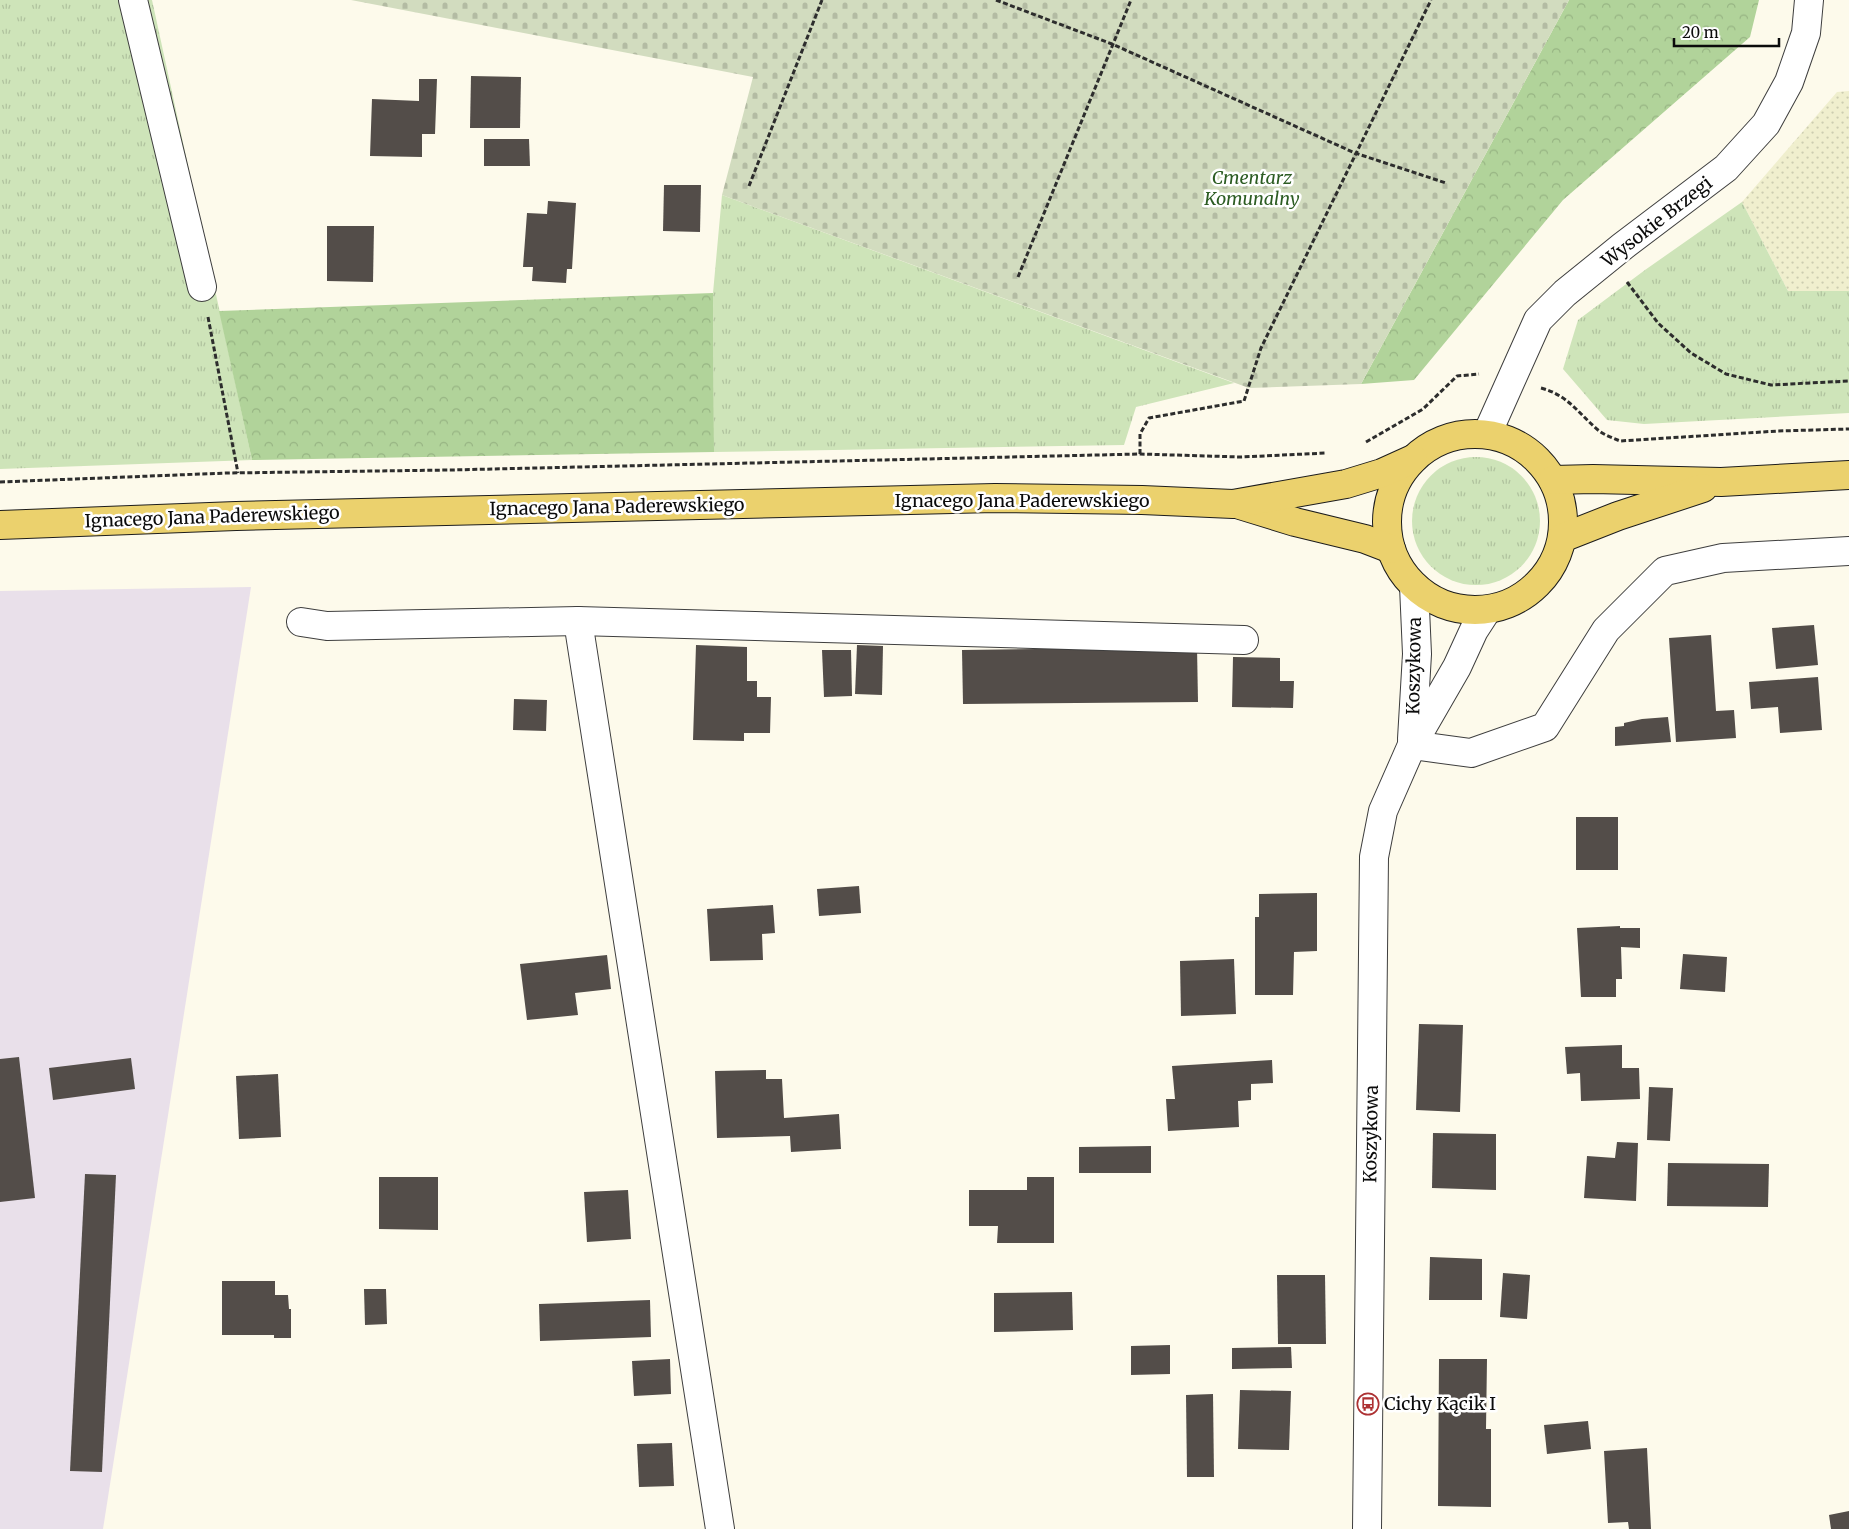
<svg xmlns="http://www.w3.org/2000/svg" width="1849" height="1529" font-family="Merriweather,serif">
<defs>
<pattern id="farmland-dots" width="8" height="8" patternUnits="userSpaceOnUse" patternTransform="scale(1.25)"><rect width="8" height="8" fill="#f0efce"/><path d="M2 2h.1M6 6h.1" fill="none" stroke="#ccccb0" stroke-width="1.8" stroke-linecap="round"/></pattern>
<pattern id="grass-tufts" width="24" height="20" patternUnits="userSpaceOnUse" patternTransform="scale(1.25)"><rect width="24" height="20" fill="#cee4b9"/><path d="M3 7l-1-3M5 7V3M7 7l1-3M15 17l-1-3M17 17v-4M19 17l1-3" fill="none" stroke="#b0c29e"/></pattern>
<pattern id="forest-crowns" width="20" height="18" patternUnits="userSpaceOnUse" patternTransform="scale(1.25)"><rect width="20" height="18" fill="#b1d39a"/><path d="M2 6a3 3 0 1 1 6 0M12 15a3 3 0 1 1 6 0" fill="none" stroke="#97b483"/></pattern>
<pattern id="cemetery-stones" width="16" height="16" patternUnits="userSpaceOnUse" patternTransform="scale(1.25)"><rect width="16" height="16" fill="#d2dcbf"/><path d="M2 7V4a2 2 0 0 1 4 0v3zM10 15v-3a2 2 0 0 1 4 0v3z" fill="#b3bba3"/></pattern>
</defs>
<rect width="100%" height="100%" fill="#fdfaeb"/>
<polygon fill="#e9e0ea" points="251,587 103,1529 0,1529 0,591"/>
<polygon fill="url(#farmland-dots)" points="1849,91 1849,291 1788,291 1742,202 1837,92"/>
<g fill="url(#grass-tufts)">
<polygon points="0,0 152,0 252,460 0,469"/>
<polygon points="722,195 1234,383 1136,407 1124,445 714,452 713,293"/>
<polygon points="1742,202 1788,291 1849,291 1849,413 1644,424 1607,420 1563,369 1578,320 1645,270"/>
<circle cx="1476" cy="521" r="64"/>
</g>
<g fill="url(#forest-crowns)">
<polygon points="1569,0 1759,0 1750,37 1563,200 1414,380 1361,384"/>
<polygon points="713,293 714,452 252,460 219,311"/>
</g>
<polygon fill="url(#cemetery-stones)" points="351,0 1569,0 1361,384 1249,388 722,195 753,77"/>
<g fill="#534d49">
<polygon points="471,76 521,77 520,128 470,128"/>
<polygon points="419,79 437,79 435,134 422,134 422,157 370,156 372,99 419,101"/>
<polygon points="484,139 529,139 530,166 484,166"/>
<polygon points="664,185 701,185 700,232 663,231"/>
<polygon points="548,201 576,203 572,269 567,269 566,283 532,281 533,267 523,267 527,213 547,214"/>
<polygon points="327,226 374,226 373,282 327,281"/>
<polygon points="1814,625 1818,665 1776,669 1772,628"/>
<polygon points="1711,635 1716,711 1734,710 1736,738 1676,742 1669,638"/>
<polygon points="696,645 747,647 747,681 757,681 757,697 771,697 770,733 744,733 744,741 693,740"/>
<polygon points="857,645 883,646 882,695 855,694"/>
<polygon points="1197,647 1198,702 963,704 962,650"/>
<polygon points="822,650 851,650 852,696 824,697"/>
<polygon points="1233,657 1280,658 1280,681 1294,681 1293,708 1232,707"/>
<polygon points="1818,677 1822,730 1780,733 1778,707 1751,709 1749,682"/>
<polygon points="514,699 547,700 546,731 513,730"/>
<polygon points="1668,717 1671,742 1615,746 1615,727 1624,726 1624,723 1642,719"/>
<rect x="1576" y="817" width="42" height="53"/>
<polygon points="859,886 861,913 819,916 817,889"/>
<polygon points="1317,893 1317,951 1294,952 1293,995 1255,995 1255,917 1259,917 1259,894"/>
<polygon points="773,905 775,933 762,934 763,960 710,961 707,909"/>
<polygon points="1620,926 1620,928 1640,928 1640,948 1621,947 1622,979 1616,979 1616,997 1581,997 1577,928"/>
<polygon points="1683,954 1727,957 1725,992 1680,989"/>
<polygon points="607,955 611,989 575,993 578,1015 527,1020 520,964"/>
<polygon points="1234,959 1236,1014 1181,1016 1180,961"/>
<polygon points="1419,1024 1463,1025 1460,1112 1416,1110"/>
<polygon points="1622,1045 1622,1068 1639,1068 1640,1099 1581,1101 1580,1073 1567,1074 1565,1047"/>
<polygon points="19,1057 35,1198 0,1202 0,1059"/>
<polygon points="131,1058 135,1089 53,1100 49,1068"/>
<polygon points="1272,1060 1273,1083 1251,1084 1251,1100 1238,1101 1239,1127 1168,1131 1166,1099 1175,1099 1172,1066"/>
<polygon points="766,1070 766,1079 782,1079 784,1118 839,1114 841,1149 791,1152 790,1136 717,1138 715,1071"/>
<polygon points="278,1074 281,1137 239,1139 236,1076"/>
<polygon points="1649,1087 1673,1088 1670,1141 1647,1140"/>
<polygon points="1433,1133 1496,1134 1496,1190 1432,1188"/>
<polygon points="1617,1142 1638,1143 1636,1201 1584,1198 1587,1156 1615,1158"/>
<polygon points="1151,1146 1151,1173 1079,1173 1079,1147"/>
<polygon points="1668,1163 1769,1164 1768,1207 1667,1206"/>
<polygon points="85,1174 116,1175 102,1472 70,1471"/>
<polygon points="379,1177 438,1177 438,1230 379,1229"/>
<polygon points="1027,1177 1054,1177 1054,1243 997,1243 998,1226 969,1226 969,1190 1027,1190"/>
<polygon points="628,1190 631,1239 587,1242 584,1192"/>
<polygon points="1430,1257 1482,1259 1482,1300 1429,1300"/>
<polygon points="1503,1273 1530,1275 1527,1319 1500,1317"/>
<polygon points="1277,1275 1325,1275 1326,1344 1278,1344"/>
<polygon points="222,1281 275,1281 275,1295 288,1295 289,1309 291,1309 291,1338 274,1338 274,1335 222,1335"/>
<polygon points="364,1289 386,1289 387,1324 365,1325"/>
<polygon points="1072,1292 1073,1330 994,1332 994,1293"/>
<polygon points="650,1300 651,1337 540,1341 539,1304"/>
<polygon points="1170,1345 1170,1374 1131,1375 1131,1346"/>
<polygon points="1291,1347 1292,1368 1232,1369 1232,1348"/>
<polygon points="670,1359 671,1394 634,1396 632,1361"/>
<polygon points="1439,1359 1487,1359 1486,1429 1491,1429 1491,1507 1438,1506"/>
<polygon points="1240,1390 1291,1391 1289,1450 1238,1449"/>
<polygon points="1213,1394 1214,1477 1187,1477 1186,1395"/>
<polygon points="1588,1421 1591,1449 1547,1454 1544,1425"/>
<polygon points="672,1443 674,1486 639,1487 637,1444"/>
<polygon points="1647,1448 1651,1529 1629,1529 1628,1522 1608,1523 1604,1451"/>
<polygon points="1849,1511 1849,1529 1831,1529 1829,1515"/>
</g>
<g fill="none" stroke-linecap="round" stroke-linejoin="round">
<g stroke="#3e3e3e" stroke-width="30">
<g id="minor">
<polyline points="133,0 202,287"/>
<polyline points="1487,434 1538,320 1565,293 1623,246 1726,168 1766,124 1789,82 1806,33 1809,0"/>
<polyline points="578,621 720,1529"/>
<polyline points="301,622 327,626 578,621 1244,640"/>
<polyline points="1412,739 1417,654 1414,586"/>
<polyline points="1412,745 1471,753 1545,727 1606,630 1665,571 1723,558 1849,551"/>
<polyline points="1367,1529 1374,857 1383,811 1412,745 1457,667 1474,630 1487,610"/>
</g>
</g>
<g stroke="#1c1c1c" stroke-width="30">
<g id="major">
<circle cx="1475" cy="522" r="88"/>
<polyline points="1553,480 1593,479 1721,482 1849,475"/>
<polyline points="1240,505 1295,522 1365,539 1391,549"/>
<polyline points="0,525 236,516 995,498 1142,500 1233,504 1346,484 1382,473 1413,459"/>
<polyline points="1562,538 1618,516 1703,488"/>
</g>
</g>
<g stroke="#2d2d2d" stroke-width="3" stroke-dasharray="5 2.5" stroke-linecap="butt">
<polyline points="996,0 1112,44 1355,153 1446,183"/>
<polyline points="749,186 822,0"/>
<polyline points="1018,277 1131,0"/>
<polyline points="1627,282 1658,323 1691,353 1726,374 1771,385 1849,381"/>
<polyline points="208,317 238,473"/>
<path d="M1541,388C1568,395 1579,414 1598,430C1604,435 1613,438 1620,441L1778,431L1849,429"/>
<polyline points="1366,442 1423,409 1457,376 1479,374"/>
<polyline points="1140,454 1140,434 1149,418 1244,401 1261,348 1431,0"/>
<polyline points="0,482 227,473 450,470 1140,454 1241,457 1326,453"/>
</g>
<use href="#minor" stroke="#fff" stroke-width="28"/>
<use href="#major" stroke="#ebd16d" stroke-width="28"/>
</g>
<defs>
<g id="bus-ring" transform="scale(1.125)"><circle r="9.5" fill="#fff" stroke="#ad3133" stroke-width="1.5"/><path d="M-5-6H5V4H4V6H2V4H-2V6H-4V4H-5ZM-3.5-4V0h7V-4ZM-3.5 1.2v1.5H-2V1.2ZM2 1.2v1.5H3.5V1.2Z" fill="#ad3133"/></g>
</defs>
<g fill-rule="evenodd">
<use href="#bus-ring" x="1368" y="1404"/>
</g>
<g text-anchor="middle" stroke-width="5" stroke-linejoin="round" paint-order="stroke">
<g font-size="18" font-style="italic" fill="#2c5c22" stroke="#fff">
<text x="1252" y="184">Cmentarz<tspan x="1252" dy="21">Komunalny</tspan></text>
</g>
<g font-size="18" fill="#0b0b0b" stroke="#fff">
<text transform="translate(1657 222) rotate(-38)" y="6">Wysokie Brzegi</text>
<text x="1022" y="507">Ignacego Jana Paderewskiego</text>
<text transform="translate(617 507) rotate(-1)" y="6">Ignacego Jana Paderewskiego</text>
<text transform="translate(212 517) rotate(-2)" y="6">Ignacego Jana Paderewskiego</text>
<text transform="translate(1414 666) rotate(-89)" y="6">Koszykowa</text>
<text transform="translate(1371 1134) rotate(-89)" y="6">Koszykowa</text>
</g>
<g font-size="18" fill="#0b0b0b" stroke="#fff" text-anchor="start">
<text x="1384" y="1410">Cichy Kącik I</text>
</g>
</g>
<path d="M1674 38v8h105v-8" fill="none" stroke="#0b0b0b" stroke-width="2.5"/>
<text x="1682" y="38" font-size="15" fill="#0b0b0b" stroke="#ffffff" stroke-width="4" paint-order="stroke">20 m</text>
</svg>
